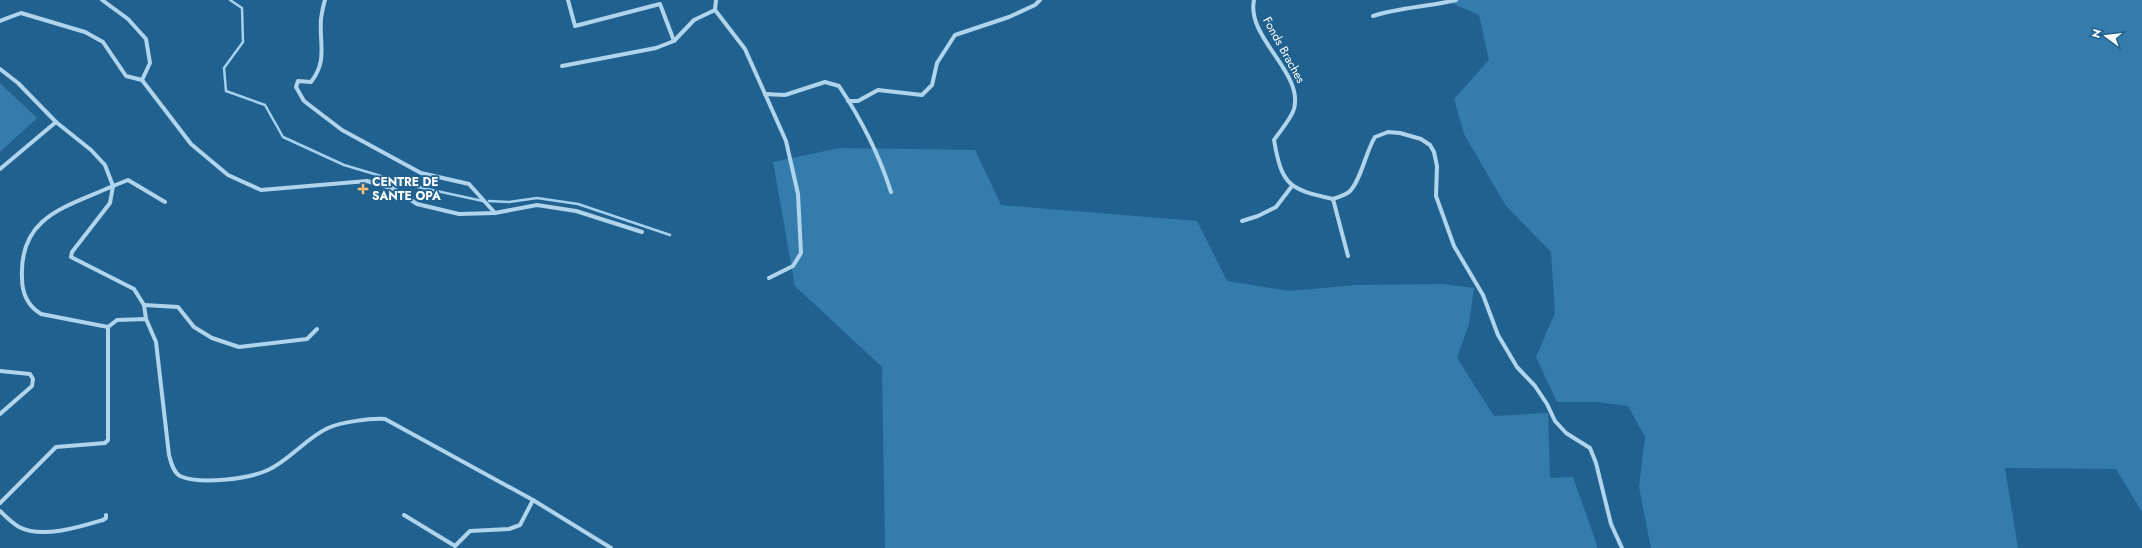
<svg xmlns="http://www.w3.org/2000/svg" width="2142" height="548" font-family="Jost,sans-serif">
<rect width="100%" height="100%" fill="#20618f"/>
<g fill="#347cac">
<polygon points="1445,0 2142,0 2142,512 2116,469 2005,468 2018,548 1651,548 1639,487 1645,437 1628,406 1597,402 1557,402 1536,357 1555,313 1551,252 1506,206 1464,134 1454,99 1489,60 1479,15"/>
<polygon points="0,83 37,118 0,152"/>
<polygon points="839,148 975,150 1001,205 1197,221 1227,281 1289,291 1356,285 1443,284 1474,288 1469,324 1457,358 1494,416 1548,413 1550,478 1573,477 1598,548 885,548 882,367 795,286 773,162"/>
</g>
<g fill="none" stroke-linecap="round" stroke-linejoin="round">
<g stroke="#a4d1ee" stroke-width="2.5">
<polyline points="230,0 242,8 243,42 224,68 226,91 265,105 283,137 344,165 418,187 483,201"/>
<polyline points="489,201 509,202 537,198 578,204 670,235"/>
</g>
<g stroke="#b0d4ec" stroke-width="4">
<path d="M325,0C323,6 322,12 321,19C319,44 328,60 311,82L298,81L296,87L304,101L342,130L421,173L469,184L495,213"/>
<polyline points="568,0 575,26 660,4 674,41 694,20 715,10 716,0"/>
<path d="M1254,0C1246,38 1304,72 1294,109C1291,119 1280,131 1274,140C1282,186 1289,189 1333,199C1338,197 1346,195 1350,191C1361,180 1366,151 1375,137L1388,132L1400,133L1421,139L1430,145L1434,152L1437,166L1436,196L1454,246L1483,295L1498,335L1517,367L1535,386L1547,404L1555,421L1566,433L1590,448L1596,463L1611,524L1622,548"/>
<polyline points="715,10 745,49 786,141 798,194 801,253 793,266 769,278"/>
<path d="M1373,16C1400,7 1428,7 1456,0"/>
<polyline points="0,21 21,13 85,32 103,42 126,76 142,80 150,63 146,39 128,19 102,0"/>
<polyline points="562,66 656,48 674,41"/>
<path d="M0,69L18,83L56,122L91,150L105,165L113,186C66,207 19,216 22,278C22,293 28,306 41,314L108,327L117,320L146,319L156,342L169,455C171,462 173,472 180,476C200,485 248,479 268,470C290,460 306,438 328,428C341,422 371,418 385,419L533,500L611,548"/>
<polyline points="142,80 191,144 228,175 261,190 367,181 394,189 417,204 459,214 495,213 537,205 576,211 642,232"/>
<path d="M765,94L785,95L825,82L839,86C861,119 879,154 891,192"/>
<polyline points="848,101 858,101 878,90 922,95 932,85 937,63 955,35 1009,17 1035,5 1040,0"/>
<polyline points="0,169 56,122"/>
<polyline points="1333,199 1348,256"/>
<polyline points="1242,221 1258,216 1276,207 1292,186"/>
<polyline points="144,305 178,307 194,327 212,338 239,347 307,339 317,329"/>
<polyline points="146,319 144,305 134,289 71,257 72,252 110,203 113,186 128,180 165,202"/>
<polyline points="0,371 30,374 33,379 32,386 0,414"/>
<polyline points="0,503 56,447 105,443 108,440 108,327"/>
<path d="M0,511C5,516 12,523 19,527C42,539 80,527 103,520L106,518V515"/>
<polyline points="404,515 455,546 470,531 509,529 520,525 533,500"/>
</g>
</g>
<path fill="#f9bd71" stroke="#20618f" stroke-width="1.5" d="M361 183h4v4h4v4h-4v4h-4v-4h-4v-4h4z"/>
<g text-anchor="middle" stroke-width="3.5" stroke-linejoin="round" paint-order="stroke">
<g font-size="12" fill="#fff" stroke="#20618f">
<text transform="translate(1284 50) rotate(61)" y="4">Fonds Braches</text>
</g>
<g font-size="12" font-weight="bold" fill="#fff" stroke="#20618f" text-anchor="start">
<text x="372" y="186">CENTRE DE<tspan x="372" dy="14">SANTE OPA</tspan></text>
</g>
</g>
<g transform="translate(2106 36) rotate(285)" stroke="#20618f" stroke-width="3" paint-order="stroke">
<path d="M0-3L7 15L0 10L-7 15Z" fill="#ffffff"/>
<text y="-6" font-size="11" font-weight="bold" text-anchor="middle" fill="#ffffff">N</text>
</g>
</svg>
